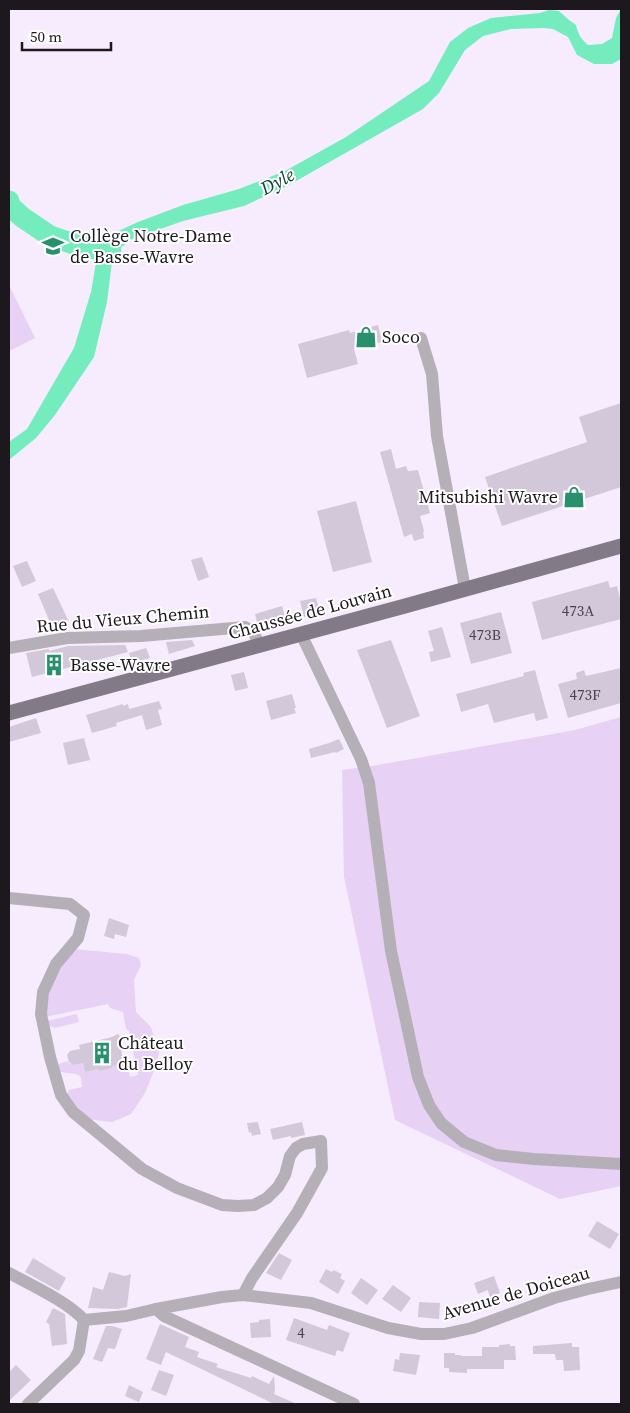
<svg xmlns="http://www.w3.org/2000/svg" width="630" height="1413" font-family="'Source Serif 4',serif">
<rect width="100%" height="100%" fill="#f6ecfd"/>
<g fill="#e7d1f4">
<polygon points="9,285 35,338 9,351"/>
<polygon points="621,717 621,1186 560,1199 395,1120 344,877 342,770 372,766 575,730"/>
<path d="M74,949L127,954L139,958L141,965L134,980L136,1012L151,1027L159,1053L155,1068L145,1093L131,1114L112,1122L86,1119L67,1094L69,1090L82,1087L81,1077C74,1071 65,1075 57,1070L58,1065L61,1063L68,1061V1063L73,1065L83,1063L85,1072L98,1069L99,1071L112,1068V1066L127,1063L130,1077L138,1075L129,1031L126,1029L123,1012L110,1008L108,1004L45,1017L51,981Z"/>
<polygon points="77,1014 79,1022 55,1028 48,1025 47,1021"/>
</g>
<path fill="#74ecbd" d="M621,9V59L612,64H594L577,55L568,37L553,29L543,28L511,29L483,36L465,50L439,93L423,109L289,185L244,206L183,221L132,239L113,254L107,302L94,357L55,415L36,438L9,460V442L27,429L74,348L91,292L98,251L105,237L138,222L183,205L239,189L285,171L346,137L429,81L450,42L468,28L491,18L540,13L549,10L559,11L569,20L576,25C578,34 581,39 588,45L602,44L612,38L616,18Z"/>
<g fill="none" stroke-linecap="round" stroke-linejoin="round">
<polyline stroke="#74ecbd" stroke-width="21" points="9,201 10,206 22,217 50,236 80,246 111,252"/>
</g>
<g fill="#d2c8d9">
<polygon points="378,325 382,342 354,349 358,364 307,378 298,344 349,330 350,333"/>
<polygon points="621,403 621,487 502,526 485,477 587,442 579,417"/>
<polygon points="391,449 396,469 406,466 408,471 418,470 430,513 420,516 424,531 423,532 424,538 414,541 412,534 404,537 380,452"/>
<polygon points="356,501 372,562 333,572 317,511"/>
<polygon points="202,557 209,577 198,581 191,560"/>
<polygon points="27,561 36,581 22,587 13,566"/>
<polygon points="608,581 610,588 617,586 621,602 621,619 542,640 532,602"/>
<polygon points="53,588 68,620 52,627 38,594"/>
<polygon points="316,598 320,613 304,617 300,601"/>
<polygon points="282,606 286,621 261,629 258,626 255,614"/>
<polygon points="501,612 512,653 471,664 460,623"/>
<polygon points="442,627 451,657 431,662 429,652 434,651 428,631"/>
<polygon points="192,640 195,646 169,654 166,642"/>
<polygon points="391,640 420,716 387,728 357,650"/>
<polygon points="125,645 128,652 32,677 26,653 49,649 49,651 68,646"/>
<polygon points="146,648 150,658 132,663 129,653"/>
<polygon points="621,668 621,703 568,718 558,684 577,679 576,673 584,670 586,676"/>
<polygon points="535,670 548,718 536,721 534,713 494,723 488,704 461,712 456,694 524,676 523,673"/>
<polygon points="244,672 248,688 235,691 231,675"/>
<polygon points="292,694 296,708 294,708 296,713 271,720 266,701"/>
<polygon points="159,701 162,709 158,710 162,725 146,730 142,715 116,723 117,726 92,733 86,715 123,704 123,706 128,704 129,709"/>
<polygon points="36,718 41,733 9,742 9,727"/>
<polygon points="84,738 90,760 68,765 63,743"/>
<polygon points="339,739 344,749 336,753 335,752 311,758 309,749 329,743"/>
<polygon points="109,918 129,925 126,937 115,934 114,939 104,936"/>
<polygon points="118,1034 121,1038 122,1055 125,1064 112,1066 112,1068 99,1071 98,1069 85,1072 83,1063 73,1065 69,1062 67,1055 70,1051 80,1049 79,1045 112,1037"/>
<polygon points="258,1122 261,1134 252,1136 251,1132 249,1133 247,1123"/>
<polygon points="302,1122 305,1135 291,1138 291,1136 273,1140 270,1129"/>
<polygon points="597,1221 619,1234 610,1249 588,1236"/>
<polygon points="279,1253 292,1260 281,1280 266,1273"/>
<polygon points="33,1258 66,1278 59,1291 25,1272"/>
<polygon points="326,1269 332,1272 333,1270 342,1274 340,1278 345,1281 338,1294 319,1282"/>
<polygon points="109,1272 125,1276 131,1274 127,1307 118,1309 88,1308 93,1287 103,1290"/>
<polygon points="494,1276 500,1293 490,1297 488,1290 478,1294 474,1283"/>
<polygon points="361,1278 378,1290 367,1305 351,1293"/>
<polygon points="393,1285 411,1298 401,1312 382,1299"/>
<polygon points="419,1302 440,1303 439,1319 418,1317"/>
<polygon points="53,1308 65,1314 67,1344 52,1346 49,1324 46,1322"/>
<polygon points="294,1318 327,1330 329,1325 350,1333 343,1352 337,1350 335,1356 286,1340"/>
<polygon points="270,1319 271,1337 251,1338 250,1323 259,1322 259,1320"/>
<polygon points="160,1324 189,1337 185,1347 199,1352 197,1357 218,1364 216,1367 251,1378 252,1376 269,1384 274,1376 275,1390 274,1394 297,1404 274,1404 166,1352 161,1365 146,1359"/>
<polygon points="106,1326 112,1326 122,1329 115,1349 108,1348 102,1362 93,1359"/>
<polygon points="572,1343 572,1347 579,1347 580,1370 564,1371 563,1360 556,1360 555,1354 533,1354 533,1346"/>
<polygon points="510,1344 510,1346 515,1346 516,1360 504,1360 504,1369 467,1369 467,1373 449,1372 449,1368 444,1368 444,1353 455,1353 455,1355 461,1355 461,1356 482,1356 482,1347 499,1347 499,1345"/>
<polygon points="400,1353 420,1355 416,1375 393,1371 395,1359 399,1360"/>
<polygon points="16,1365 31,1380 9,1401 9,1372"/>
<polygon points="159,1370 174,1375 166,1396 151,1390"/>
<polygon points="129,1385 143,1392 139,1402 125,1396"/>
</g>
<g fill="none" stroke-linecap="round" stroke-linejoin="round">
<g stroke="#b5b0b7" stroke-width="12">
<polyline points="421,338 432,374 437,436 465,589"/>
<polyline points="301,634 361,759 369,783 391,951 418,1077 429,1105 441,1123 464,1142 496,1155 534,1159 621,1164"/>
<polyline points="9,648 67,638 141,636 245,627 254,633 259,645"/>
<polyline points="9,898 70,904 84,915 78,938 56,964 43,992 41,1014 50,1057 61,1095 73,1112 142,1169 177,1188 222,1205 238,1206 254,1205 267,1198 278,1187 285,1175 290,1156 296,1148 303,1144 321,1141 322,1168 297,1213 252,1278 243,1295"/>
<path d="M9,1273C31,1285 68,1302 84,1320"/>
<polyline points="156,1309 222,1297 243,1295 311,1303 388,1328 421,1334 444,1334 472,1328 554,1298 588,1289 621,1282"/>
<polyline points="84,1320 126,1316 156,1309 164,1316 354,1404"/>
<polyline points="28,1404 74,1360 79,1351 84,1320"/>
</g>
<polyline stroke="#827a87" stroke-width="15" points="9,713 405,606 621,546"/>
</g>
<defs>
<g id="school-bare" transform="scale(1.725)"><path d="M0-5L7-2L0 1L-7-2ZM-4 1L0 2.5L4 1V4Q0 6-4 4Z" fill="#29906c" stroke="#fff" stroke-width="2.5" paint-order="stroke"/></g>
<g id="shop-bare" transform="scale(1.725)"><path d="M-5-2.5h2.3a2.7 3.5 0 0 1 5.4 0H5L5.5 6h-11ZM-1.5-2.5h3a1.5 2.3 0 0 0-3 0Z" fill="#29906c" stroke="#fff" stroke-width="2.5" paint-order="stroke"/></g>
<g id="building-bare" transform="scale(1.725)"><path d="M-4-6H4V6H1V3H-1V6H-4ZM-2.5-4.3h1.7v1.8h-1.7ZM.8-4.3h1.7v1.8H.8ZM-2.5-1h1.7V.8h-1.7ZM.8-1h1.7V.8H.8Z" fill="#29906c" stroke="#fff" stroke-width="2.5" paint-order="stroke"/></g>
</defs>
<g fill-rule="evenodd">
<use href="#school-bare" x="53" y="246"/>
<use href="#shop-bare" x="366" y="337"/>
<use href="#shop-bare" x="574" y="497"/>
<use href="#building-bare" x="54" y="665"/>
<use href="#building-bare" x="102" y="1053"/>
</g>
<g text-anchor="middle" stroke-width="4" stroke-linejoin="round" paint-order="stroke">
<g font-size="15" fill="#4a444d">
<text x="578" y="616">473A</text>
<text x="485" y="640">473B</text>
<text x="585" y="700">473F</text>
<text x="301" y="1338">4</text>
</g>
<g font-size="18" fill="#1c181e" stroke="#fff" text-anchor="start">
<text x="70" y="242">Collège Notre-Dame<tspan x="70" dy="21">de Basse-Wavre</tspan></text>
<text x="382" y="343">Soco</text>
<text x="558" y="503" text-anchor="end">Mitsubishi Wavre</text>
<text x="70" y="671">Basse-Wavre</text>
<text x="118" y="1049">Château<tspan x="118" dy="21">du Belloy</tspan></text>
</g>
<g font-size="18" fill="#1c181e" stroke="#fff">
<text transform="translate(310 612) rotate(-15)" y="6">Chaussée de Louvain</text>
<text transform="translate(123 619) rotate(-5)" y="6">Rue du Vieux Chemin</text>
<text transform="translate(516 1293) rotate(-16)" y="6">Avenue de Doiceau</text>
</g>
<g font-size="19" font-style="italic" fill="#0c4230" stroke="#fff">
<text transform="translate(277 181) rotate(-28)" y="7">Dyle</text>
</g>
</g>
<rect width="630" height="1413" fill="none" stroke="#1c181e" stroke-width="20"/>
<path d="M22 42v8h89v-8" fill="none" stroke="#1c181e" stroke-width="2.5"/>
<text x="30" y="42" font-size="15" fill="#1c181e" stroke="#ffffff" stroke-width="4" paint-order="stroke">50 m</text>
</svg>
